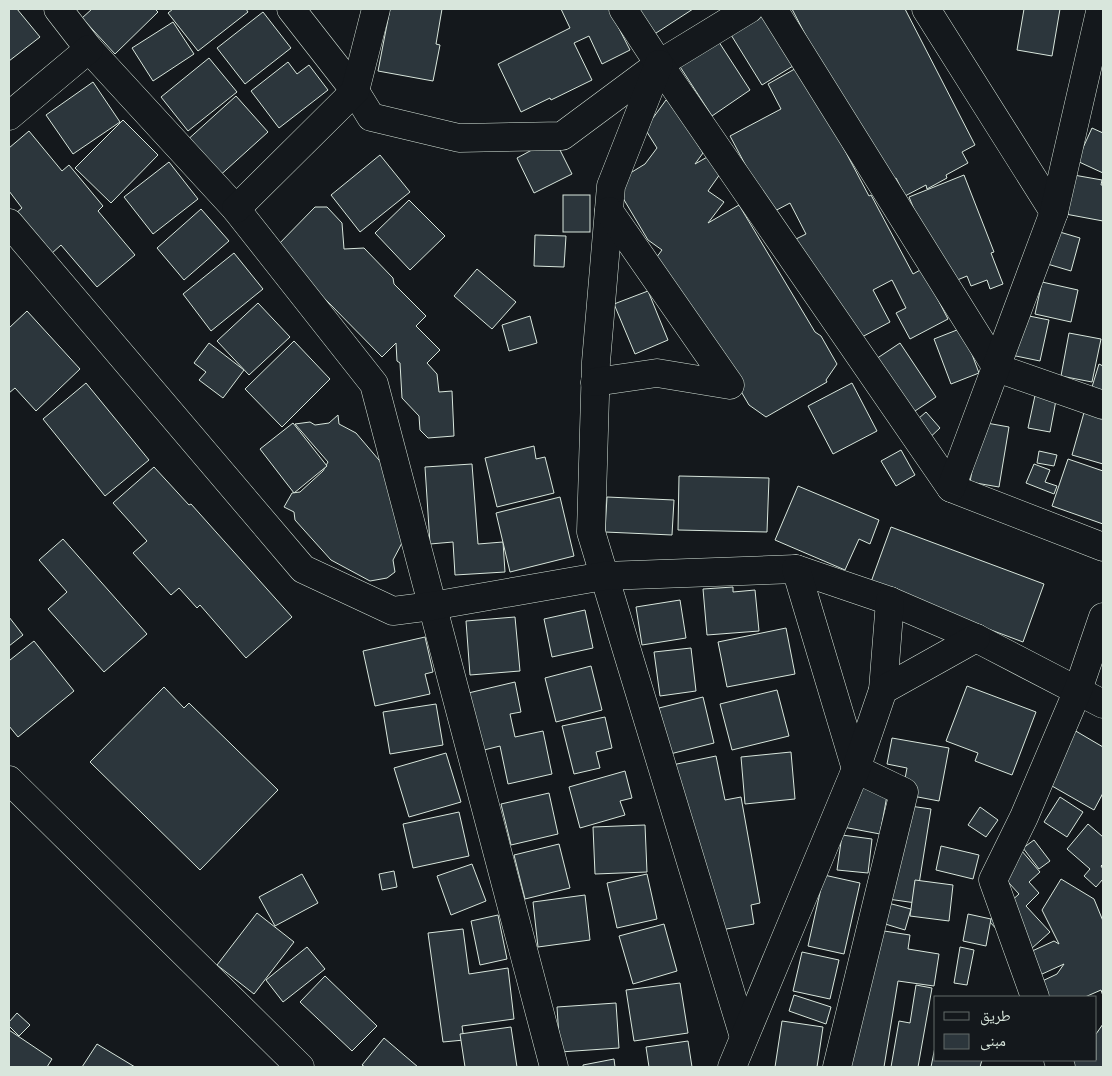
<svg xmlns="http://www.w3.org/2000/svg" width="1112" height="1076" font-family="Signika,'Noto Naskh Arabic',sans-serif">
<rect width="100%" height="100%" fill="#14181c"/>
<g fill="#2c363c" stroke="#d8e6dc">
<polygon points="9,9 17,9 40,37 9,61"/>
<polygon points="92,9 155,9 158,12 115,54 82,18"/>
<polygon points="173,9 246,9 248,12 198,51 168,13"/>
<polygon points="390,9 442,9 436,44 440,45 433,81 378,71"/>
<polygon points="561,9 609,9 630,50 602,64 589,36 574,43 592,80 551,100 550,98 521,112 498,64 570,28"/>
<polygon points="636,9 693,9 653,35"/>
<polygon points="792,9 905,9 975,145 962,152 968,163 946,175 947,178 927,189 926,185 905,196 896,178 883,184"/>
<polygon points="1024,9 1060,9 1052,56 1017,50"/>
<polygon points="759,11 793,66 762,85 728,30"/>
<polygon points="263,12 291,48 245,84 217,48"/>
<polygon points="173,22 194,54 153,81 132,48"/>
<polygon points="715,36 750,90 712,116 677,62"/>
<polygon points="209,58 237,92 188,131 161,97"/>
<polygon points="288,62 297,74 309,65 328,90 279,128 251,91"/>
<polygon points="800,66 869,196 871,195 913,274 922,269 948,319 910,339 896,313 906,308 892,280 873,290 890,322 847,345 792,241 806,234 790,203 771,213 730,136 781,109 768,84"/>
<polygon points="93,82 120,122 73,154 46,115"/>
<polygon points="236,96 268,132 216,179 184,143"/>
<polygon points="666,100 675,107 703,153 695,164 709,156 720,174 708,191 724,202 708,223 739,205 815,332 821,336 837,364 826,380 827,382 766,417 749,405 723,361 656,258 662,250 648,240 614,183 645,164 657,148 645,129"/>
<polygon points="123,120 158,155 111,203 75,168"/>
<polygon points="1092,128 1103,133 1103,173 1077,161"/>
<polygon points="29,131 62,171 69,165 103,206 98,211 135,255 97,287 61,245 51,254 16,213 22,208 9,191 9,148"/>
<polygon points="554,138 572,174 534,193 517,158"/>
<polygon points="380,155 410,192 360,232 331,195"/>
<polygon points="169,162 198,199 153,234 124,197"/>
<polygon points="1068,174 1102,180 1101,185 1103,185 1103,221 1060,213"/>
<polygon points="964,175 994,252 991,253 1003,284 990,289 987,280 971,286 967,276 945,285 909,197"/>
<rect x="563" y="195" width="27" height="37"/>
<polygon points="409,200 445,236 410,270 375,233"/>
<polygon points="315,207 327,207 342,223 344,249 364,248 393,278 394,284 426,316 416,326 440,350 427,363 437,374 439,392 452,391 454,436 428,438 420,430 419,416 402,398 400,363 397,361 396,343 382,357 275,248"/>
<polygon points="201,209 229,241 184,280 157,248"/>
<polygon points="1053,230 1080,238 1071,271 1044,263"/>
<polygon points="535,235 566,236 564,267 534,266"/>
<polygon points="234,253 263,289 211,331 183,294"/>
<polygon points="477,269 516,302 492,329 454,296"/>
<polygon points="1042,282 1078,290 1071,322 1035,314"/>
<polygon points="648,291 668,340 635,354 614,304"/>
<polygon points="258,303 290,337 249,375 217,341"/>
<polygon points="27,311 80,369 36,411 15,388 9,393 9,328"/>
<polygon points="1019,314 1049,320 1040,361 1011,355"/>
<polygon points="530,316 537,343 509,351 502,325"/>
<polygon points="962,328 979,373 951,384 934,339"/>
<polygon points="1069,333 1101,339 1092,382 1061,376"/>
<polygon points="294,341 330,379 282,427 245,389"/>
<polygon points="209,343 244,370 223,398 199,380 206,372 194,363"/>
<polygon points="900,343 936,397 900,421 864,367"/>
<polygon points="1099,364 1103,366 1103,391 1092,387"/>
<polygon points="86,383 149,460 105,496 43,419"/>
<polygon points="852,383 877,431 833,454 808,406"/>
<polygon points="1036,391 1057,395 1050,432 1028,428"/>
<polygon points="1085,409 1103,414 1103,464 1072,455"/>
<polygon points="926,412 940,428 925,442 911,425"/>
<polygon points="338,415 339,424 356,433 390,473 402,543 393,560 395,572 387,578 370,581 331,560 295,520 294,512 284,507 292,493 300,492 323,471 328,462 295,424 310,422 315,425 329,423"/>
<polygon points="981,422 1009,427 999,487 970,482"/>
<polygon points="293,423 327,466 294,493 260,449"/>
<polygon points="534,446 536,459 545,457 554,493 497,507 485,458"/>
<polygon points="901,450 915,475 896,486 881,461"/>
<polygon points="1039,451 1057,455 1054,466 1037,463"/>
<polygon points="1068,459 1103,471 1103,524 1052,506"/>
<polygon points="472,464 478,544 503,542 505,572 455,575 453,542 430,544 425,467"/>
<polygon points="1034,464 1050,470 1045,482 1057,486 1054,494 1026,483"/>
<polygon points="154,467 189,505 191,504 292,617 246,658 200,605 197,608 179,588 171,595 133,553 147,541 113,503"/>
<polygon points="679,476 769,478 767,532 678,530"/>
<polygon points="798,486 879,520 870,544 859,539 845,570 775,540"/>
<polygon points="560,497 574,556 510,572 496,513"/>
<polygon points="607,497 674,500 672,535 605,532"/>
<polygon points="891,527 1044,584 1023,642 943,612 871,582"/>
<polygon points="63,539 147,634 104,672 48,609 67,592 39,560"/>
<polygon points="733,587 733,592 755,590 759,631 707,635 703,589"/>
<polygon points="680,600 686,638 642,645 636,607"/>
<polygon points="585,610 593,648 552,657 544,619"/>
<polygon points="9,617 23,635 9,646"/>
<polygon points="515,617 520,671 470,675 466,621"/>
<polygon points="786,628 795,674 727,687 718,642"/>
<polygon points="425,637 433,672 425,674 430,694 375,706 363,651"/>
<polygon points="34,641 74,691 18,737 9,726 9,659 10,660"/>
<polygon points="691,648 696,691 660,696 654,652"/>
<polygon points="591,666 602,710 556,722 545,678"/>
<polygon points="515,682 521,712 510,714 515,737 543,731 552,774 508,784 500,746 476,752 464,694"/>
<polygon points="967,686 1036,712 1012,775 975,761 978,753 946,741"/>
<polygon points="164,687 184,708 189,703 278,790 200,870 90,762"/>
<polygon points="777,690 789,736 732,750 720,704"/>
<polygon points="703,697 714,743 670,754 659,708"/>
<polygon points="436,704 443,745 390,754 383,712"/>
<polygon points="605,717 612,748 596,752 600,768 574,774 562,726"/>
<polygon points="1074,730 1103,747 1103,793 1094,810 1045,782"/>
<polygon points="892,738 949,748 939,801 902,794 907,768 887,764"/>
<polygon points="791,752 795,799 745,804 741,757"/>
<polygon points="446,753 461,802 409,817 394,768"/>
<polygon points="716,756 725,800 741,797 760,903 751,905 754,924 710,932 672,765"/>
<polygon points="625,771 632,798 620,801 625,815 580,828 569,787"/>
<polygon points="852,783 888,790 880,834 843,827"/>
<polygon points="549,793 558,834 511,845 501,804"/>
<polygon points="1060,797 1083,812 1067,837 1044,822"/>
<polygon points="896,804 931,809 916,903 881,898"/>
<polygon points="980,807 998,820 986,837 968,825"/>
<polygon points="459,812 469,856 413,868 403,824"/>
<polygon points="1088,824 1103,837 1103,864 1101,866 1103,869 1103,879 1096,887 1084,876 1090,869 1067,849"/>
<polygon points="645,825 647,872 595,874 593,827"/>
<polygon points="842,835 872,839 868,873 837,870"/>
<polygon points="1034,840 1050,861 1039,869 1023,848"/>
<polygon points="559,844 570,888 525,899 514,855"/>
<polygon points="941,846 979,855 973,879 936,870"/>
<polygon points="1021,850 1040,872 1029,882 1039,893 1026,906 1050,932 1022,957 989,921 1019,894 998,871"/>
<polygon points="472,864 486,901 451,915 437,876"/>
<polygon points="394,871 397,887 382,890 379,874"/>
<polygon points="302,874 318,903 275,926 259,897"/>
<polygon points="647,874 657,919 617,928 607,883"/>
<polygon points="824,875 860,883 844,954 808,946"/>
<polygon points="1061,879 1094,899 1103,921 1103,996 1101,990 1085,997 1042,997 1036,984 1057,974 1064,964 1029,980 1019,957 1054,941 1059,944 1042,910"/>
<polygon points="915,880 953,885 949,921 910,916"/>
<polygon points="585,895 590,940 538,947 533,902"/>
<polygon points="888,903 911,909 905,930 882,923"/>
<polygon points="257,913 294,942 254,994 217,965"/>
<polygon points="968,914 991,919 986,946 963,941"/>
<polygon points="498,915 507,959 480,965 471,921"/>
<polygon points="664,924 677,971 633,984 619,936"/>
<polygon points="463,929 469,974 508,968 514,1019 462,1026 464,1040 443,1042 428,933"/>
<polygon points="871,929 910,935 908,949 939,954 934,986 898,981 884,1067 845,1067"/>
<polygon points="307,947 325,969 283,1002 266,980"/>
<polygon points="960,947 974,950 967,985 954,983"/>
<polygon points="802,952 839,960 830,999 793,991"/>
<polygon points="325,976 377,1026 352,1051 300,1002"/>
<polygon points="680,983 688,1033 634,1041 626,990"/>
<polygon points="916,985 932,988 918,1067 891,1067 899,1021 910,1023"/>
<polygon points="794,995 831,1007 826,1024 789,1011"/>
<polygon points="616,1003 619,1048 560,1052 557,1007"/>
<polygon points="17,1013 30,1025 19,1036 9,1026 9,1022"/>
<polygon points="782,1021 823,1027 817,1067 775,1067"/>
<polygon points="1103,1024 1103,1067 1061,1067 1058,1060 1096,1060 1096,1034"/>
<polygon points="511,1027 517,1067 465,1067 460,1034"/>
<polygon points="9,1030 52,1059 47,1067 9,1067"/>
<polygon points="384,1038 418,1067 365,1067 362,1065"/>
<polygon points="688,1041 692,1067 649,1067 646,1047"/>
<polygon points="936,1042 936,1060 982,1060 980,1067 931,1067"/>
<polygon points="97,1044 135,1067 82,1067"/>
<polygon points="614,1059 615,1067 583,1067 583,1065"/>
</g>
<g fill="none" stroke-linecap="round" stroke-linejoin="round">
<g stroke="#d8e6dc" stroke-width="29">
<g id="minor">
<polyline points="58,9 89,49 236,209 374,384 554,1067"/>
<polyline points="291,9 355,91 371,117 459,138 562,136 659,64 749,9"/>
<polyline points="623,9 659,64 951,488 1103,547"/>
<polyline points="773,9 997,368 1103,405"/>
<polyline points="926,9 1054,212"/>
<polyline points="659,64 611,186 596,362 591,532 744,1037"/>
<polyline points="9,116 89,49"/>
<polyline points="236,209 355,91 376,9"/>
<polyline points="9,223 303,569 393,611 432,606 604,576 796,569 890,601 976,638 1103,704"/>
<polyline points="595,382 657,373 730,385 609,211"/>
<polyline points="951,488 1054,212 1100,12"/>
<polyline points="796,569 856,769 904,792 837,1067"/>
<polyline points="883,690 890,601"/>
<polyline points="9,780 300,1067"/>
<polyline points="1035,997 993,880 1024,817 1078,690 1103,617"/>
<polyline points="1058,1060 1061,1067"/>
<polyline points="732,1067 856,769 883,690 976,638"/>
</g>
</g>
<use href="#minor" stroke="#14181c" stroke-width="28"/>
</g>
<rect width="1112" height="1076" fill="none" stroke="#d8e6dc" stroke-width="20"/>
<rect x="934" y="996" width="162" height="65" fill="#14181c" stroke="#626a69"/>
<rect x="944" y="1012" width="25" height="8" fill="#14181c" stroke="#626a69"/>
<text x="980" y="1021" font-size="15" fill="#d8e6dc">طريق</text>
<rect x="944" y="1034" width="25" height="15" fill="#2c363c" stroke="#626a69"/>
<text x="980" y="1046" font-size="15" fill="#d8e6dc">مبنى</text>
</svg>
